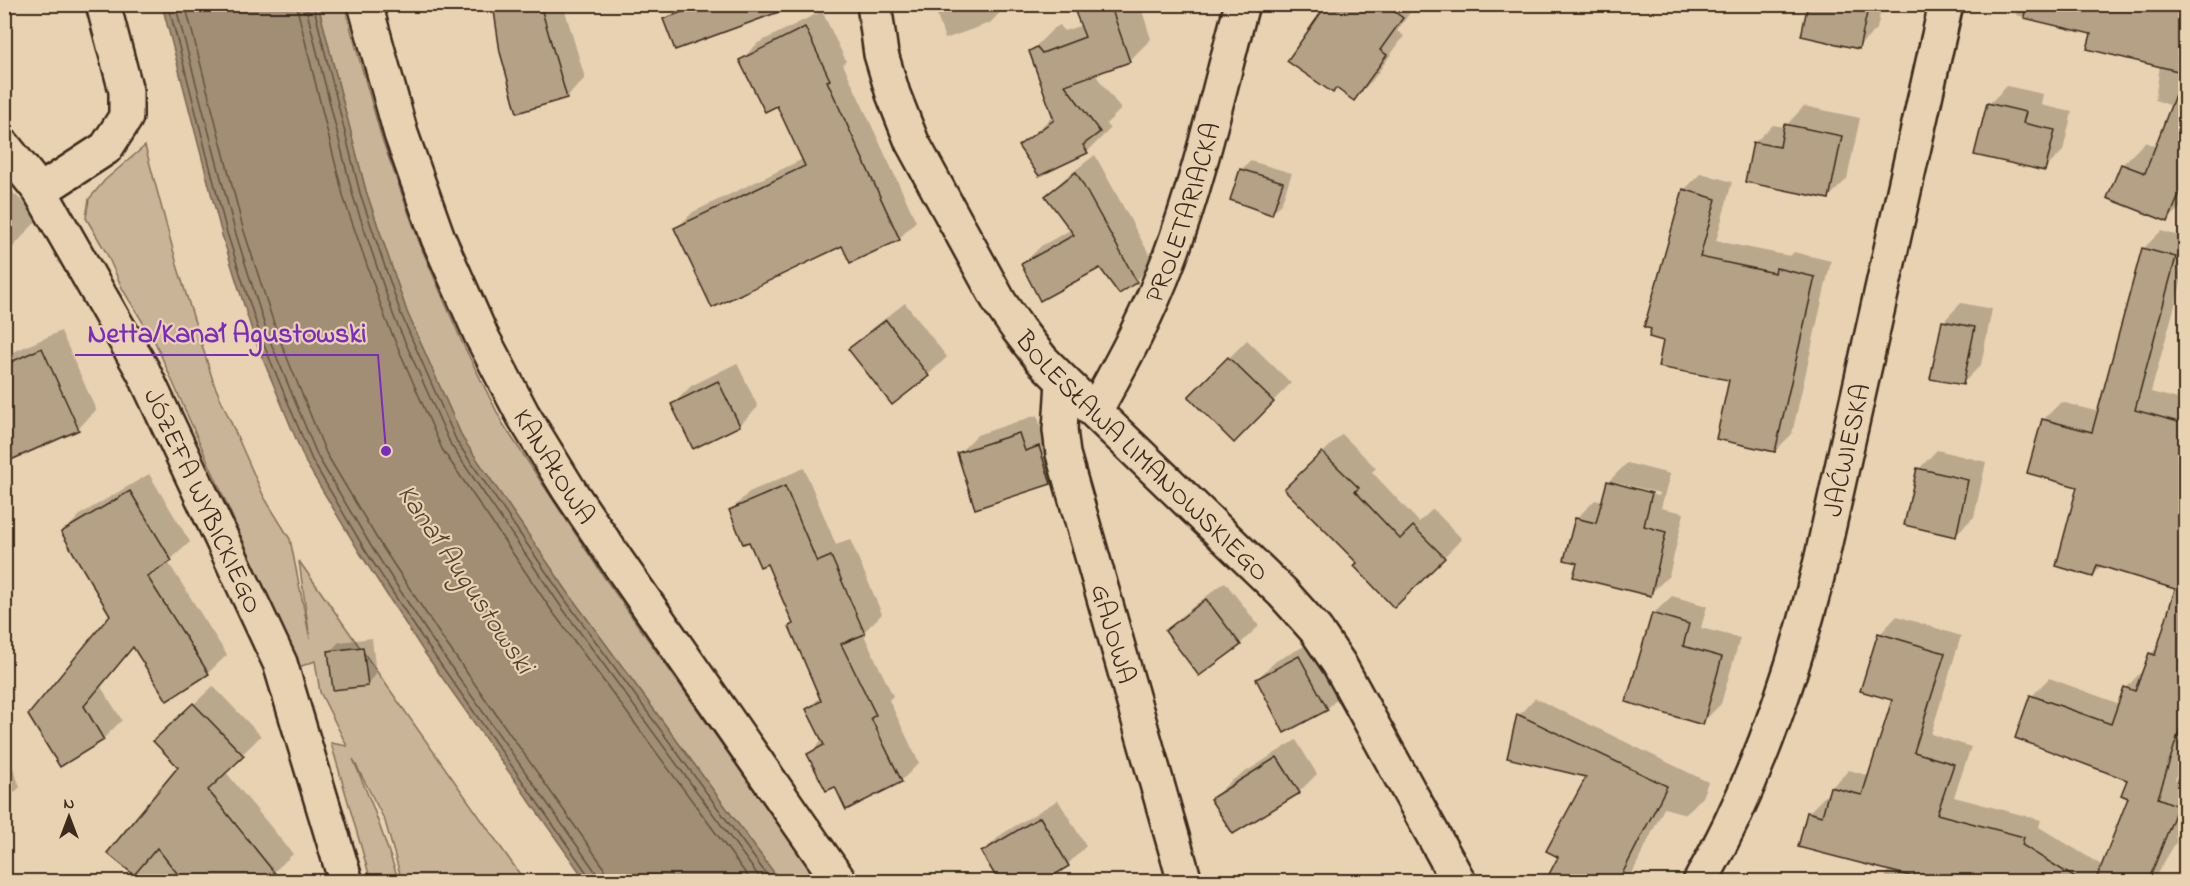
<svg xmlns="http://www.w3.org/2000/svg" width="2190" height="886" font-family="'Indie Flower',sans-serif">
<rect width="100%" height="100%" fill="#e9d2b1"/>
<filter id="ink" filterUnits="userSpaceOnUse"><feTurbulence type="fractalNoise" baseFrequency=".0167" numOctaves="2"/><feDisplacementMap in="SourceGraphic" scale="12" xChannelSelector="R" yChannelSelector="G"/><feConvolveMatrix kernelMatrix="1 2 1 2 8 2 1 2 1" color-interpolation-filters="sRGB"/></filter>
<g filter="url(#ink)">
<g fill="#cab497" stroke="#826f5a" stroke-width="1.5">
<polygon points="318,5 344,5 382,139 421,247 462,342 503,424 604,577 818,881 780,881 571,597 463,439 407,312 366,191"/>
<polygon points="145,146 178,268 214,384 264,497 290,539 310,639 299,561 524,880 402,881 385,821 353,759 373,807 399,881 371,881 331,743 347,746 320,692 315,661 299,667 155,342 123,290 106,252 86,218 89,199 105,180"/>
</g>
<polygon fill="#a28e75" stroke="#796652" stroke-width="1.5" points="162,5 318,5 366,191 407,312 463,439 571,597 780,881 586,881 422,649 360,553 306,463 255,340 222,235"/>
<g fill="#0003" fill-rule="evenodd">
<polygon points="494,4 563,4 585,78 567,97"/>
<polygon points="694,4 744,4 686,12"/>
<polygon points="933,4 1008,4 990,23 945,39"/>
<polygon points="1073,4 1140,4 1151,39 1129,61 1094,73 1121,109 1106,124 1110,129 1088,151 1039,174 1020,146 1054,115 1031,51 1053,29 1060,25 1064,31 1082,25"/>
<polygon points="1329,4 1416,4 1397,31 1404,36 1372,81 1354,99"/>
<polygon points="1809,4 1882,4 1877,29 1858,47"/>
<polygon points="2019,4 2186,4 2186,202 2168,220 2122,165 2145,142 2156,147 2172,106 2155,100 2160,65 2093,33 2016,15"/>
<polygon points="822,11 846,61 843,64 916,221 899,239 842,244 676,229 693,212 803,159 778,104 741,60 758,43"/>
<polygon points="2007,86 2043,94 2041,105 2072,112 2063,151 2044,170 1989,104"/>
<polygon points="1804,106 1860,118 1847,179 1829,197 1754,143 1773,125 1785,127"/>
<polygon points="1095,155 1154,263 1136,281 1100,266 1023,264 1041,246 1072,229 1047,196 1065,178"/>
<polygon points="1250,161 1292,173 1281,204 1272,213 1241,170"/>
<polygon points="1701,173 1732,182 1716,241 1790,256 1794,252 1831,261 1792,434 1775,451 1731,379 1664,340 1653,328 1684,190"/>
<polygon points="4,185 40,217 4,257"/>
<polygon points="2161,231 2186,238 2186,265 2151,392 2186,401 2186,746 2175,780 2186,785 2186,812 2175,838 2178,839 2152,882 1884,882 1888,869 1808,813 1826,795 1829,796 1831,788 1849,770 1870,776 1894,699 1880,634 1897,616 1961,636 1931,734 1971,747 1954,797 2041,820 2039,827 2103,866 2130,797 2129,779 2032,696 2049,678 2120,704 2126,688 2143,670 2151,654 2160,644 2177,588 2103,565 2093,575 2079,486 2043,420 2061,402 2099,412 2143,249"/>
<polygon points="905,303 947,357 928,375 850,349 869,331"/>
<polygon points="1961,303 1992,309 1981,365 1963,383 1943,322"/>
<polygon points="61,331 96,410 78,429 4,450 4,356"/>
<polygon points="1247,340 1291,383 1234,441 1190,397"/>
<polygon points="737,363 758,407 740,425 673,404 691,386"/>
<polygon points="1037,415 1043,433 1057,429 1069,464 1050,483 959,453 977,435"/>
<polygon points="1342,434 1376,468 1372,472 1419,522 1433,509 1462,539 1394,606 1359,563 1286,489"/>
<polygon points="1937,450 1986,462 1974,517 1955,535 1919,469"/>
<path d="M1627,463L1670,474L1661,508L1684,513L1669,576L1650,594L1578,562L1576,519L1595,500L1603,502L1608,482ZM1619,483L1660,493L1659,496L1619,486Z"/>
<polygon points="804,468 836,545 850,539 882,614 863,633 893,696 889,700 919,763 901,781 835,785 809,754 823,740 808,709 821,696 791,626 794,623 768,562 731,510 749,492"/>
<polygon points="149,474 190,542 168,562 227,655 208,673 134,646 101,687 122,720 103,739 60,765 112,615 63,533 81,514"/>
<polygon points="1225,582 1259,626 1240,644 1167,631 1185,613"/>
<polygon points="1672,596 1707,606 1701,628 1740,638 1721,704 1702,723 1653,614"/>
<polygon points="372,638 376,675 367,684 330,651 339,642"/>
<polygon points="1318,639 1345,691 1327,709 1257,679 1276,661"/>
<polygon points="213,686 261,736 225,771 293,854 263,882 126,882 134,873 180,767 174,723"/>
<polygon points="1535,698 1708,782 1702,797 1686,814 1664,808 1628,882 1547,882 1560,856 1588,776 1519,715"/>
<polygon points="1296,740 1317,774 1299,792 1212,799 1231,781"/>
<polygon points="4,748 6,748 20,787 4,803"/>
<polygon points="1058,800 1086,846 1068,864 1040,882 983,852 1002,834"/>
<polygon points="1396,873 1400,882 1378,882"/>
</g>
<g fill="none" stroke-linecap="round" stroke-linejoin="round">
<g stroke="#645241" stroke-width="1.5">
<polyline points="168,4 227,233 261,338 312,460 365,550 427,645 589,876 591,882"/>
<polyline points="175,4 235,231 268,336 318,457 371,546 433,641 595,871 598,882"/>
<polyline points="185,4 243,228 277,333 326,453 379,542 441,636 603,866 607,882"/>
<polyline points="296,4 344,199 386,320 442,449 552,611 752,882"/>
<polyline points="305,4 353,196 394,317 451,445 560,605 763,882"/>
<polyline points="313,4 360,193 401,314 457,442 566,601 772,882"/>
</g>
</g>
<g fill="#b5a186" stroke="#3b2a1e" stroke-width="1.5">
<polygon points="493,4 540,4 567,98 517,113 500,52"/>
<polygon points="704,4 786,4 787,9 675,50 663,19"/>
<polygon points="1072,4 1110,4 1130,62 1065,85 1100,132 1083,145 1088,153 1039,176 1018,146 1054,120 1029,51 1037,47 1042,53 1085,37"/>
<polygon points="1327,4 1384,4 1403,18 1380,50 1387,55 1354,101 1336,88 1333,93 1287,61"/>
<polygon points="1808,4 1869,4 1859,49 1801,36"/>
<polygon points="2026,4 2186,4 2186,73 2087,49 2091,34 2024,18"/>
<polygon points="805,27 830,80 827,81 900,240 850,263 842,246 712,308 674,228 805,166 777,106 765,112 739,60"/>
<polygon points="2183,74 2186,75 2186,178 2168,222 2107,198 2121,164 2145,173"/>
<polygon points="1987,103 2026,112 2023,123 2055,130 2045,171 1974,155"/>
<polygon points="1784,124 1842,136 1829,199 1745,182 1753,142 1780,147"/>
<polygon points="1240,169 1283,182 1272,215 1230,200"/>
<polygon points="1076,172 1137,282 1119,294 1100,268 1040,301 1021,264 1074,235 1045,196"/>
<polygon points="1683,189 1716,199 1700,257 1775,273 1776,268 1815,277 1775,452 1716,439 1729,380 1658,367 1663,341 1649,337 1651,329 1644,327"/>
<polygon points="2142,248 2176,257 2135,410 2186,424 2186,709 2158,798 2178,806 2148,882 2095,882 2128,798 2121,795 2127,780 2015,738 2030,695 2111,724 2124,687 2135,691 2149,653 2155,655 2175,589 2097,565 2093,577 2056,566 2077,487 2027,473 2042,419 2092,432"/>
<polygon points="886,320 929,376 892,405 848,349"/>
<polygon points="1942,321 1975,327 1963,385 1930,379"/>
<polygon points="42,348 79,430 4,463 4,365"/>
<polygon points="1228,357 1274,402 1234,443 1188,397"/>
<polygon points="718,381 740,426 693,449 671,404"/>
<polygon points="1019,433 1025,451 1039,446 1051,484 975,509 957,453"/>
<polygon points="1322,452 1359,488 1355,491 1400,539 1413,526 1445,558 1394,608 1354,566 1357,563 1284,489"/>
<polygon points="1917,468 1968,480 1956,537 1904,525"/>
<polygon points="1607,481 1652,493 1644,526 1666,532 1651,596 1573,577 1577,563 1564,560 1575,518 1596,523"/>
<polygon points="785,486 817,562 831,556 865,634 841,644 876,715 871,718 902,782 846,810 835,787 826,791 807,754 824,745 806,709 821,701 789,626 793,624 767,564 760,567 749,542 743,544 729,510"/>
<polygon points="130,491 172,561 147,576 209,674 167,701 133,647 84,706 104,740 60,767 28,715 110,615 61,532"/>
<polygon points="1206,599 1241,645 1199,676 1165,631"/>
<polygon points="1652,613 1689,624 1683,646 1722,657 1703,725 1626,702"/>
<polygon points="1878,633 1945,653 1914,752 1954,764 1937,814 2024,837 2022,845 2082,882 1933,882 1798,847 1807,812 1822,816 1830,787 1862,795 1892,700 1860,691"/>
<polygon points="363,647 368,686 333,690 328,651"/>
<polygon points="1299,656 1328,710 1284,733 1256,679"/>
<polygon points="193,703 244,756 208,790 282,882 184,882 157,848 134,875 107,853 178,767 153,741"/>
<polygon points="1517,714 1667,786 1618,882 1545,882 1558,857 1546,851 1586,777 1507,758"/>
<polygon points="1277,757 1300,793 1233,834 1210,799"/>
<polygon points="1040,817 1069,866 1043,882 999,882 981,852"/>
</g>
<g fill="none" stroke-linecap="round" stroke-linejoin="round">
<g stroke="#3b2a1e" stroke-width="38">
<g id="minor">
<path id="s1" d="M365,4L401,134L438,238L481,335L523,415L569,490L617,561L840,882"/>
<path id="s2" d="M874,4L881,54L893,94L912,142L1000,303L1018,329L1042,360L1063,381L1282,592L1316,630L1339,664L1459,882"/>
<path id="s3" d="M4,146L40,191L143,371L280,663L346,882"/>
<polyline points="40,191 106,148 126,117 126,91 103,4"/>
<path id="s4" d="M1063,381L1060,430L1063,454L1185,882"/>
<path id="s5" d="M1095,411C1123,361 1149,313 1169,259C1200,177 1219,89 1242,4"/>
<path id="s6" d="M1700,882C1757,781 1794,673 1821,561L1946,4"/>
</g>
</g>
<use href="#minor" stroke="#e9d2b1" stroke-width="33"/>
</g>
</g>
<g text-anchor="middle" stroke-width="4.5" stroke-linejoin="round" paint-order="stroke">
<g font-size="27" fill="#3b2a1e" stroke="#e9d2b1">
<text dy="9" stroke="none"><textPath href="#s5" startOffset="218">PROLETARIACKA</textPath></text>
<text dy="9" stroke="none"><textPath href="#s6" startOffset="458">JAĆWIESKA</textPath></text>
<text dy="9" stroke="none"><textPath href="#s2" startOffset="537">BOLESŁAWA LIMANOWSKIEGO</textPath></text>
<text dy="9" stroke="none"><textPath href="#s1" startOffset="502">KANAŁOWA</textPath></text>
<text dy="9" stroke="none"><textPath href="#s3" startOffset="408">JÓZEFA WYBICKIEGO</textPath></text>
<text dy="9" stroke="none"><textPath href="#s4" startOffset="260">GAJOWA</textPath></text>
</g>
<g font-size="28" font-style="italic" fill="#503e2f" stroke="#e9d2b1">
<text transform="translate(467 578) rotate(56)" y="10">Kanał Augustowski</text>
</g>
</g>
<path fill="none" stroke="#7b2cbf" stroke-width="2" d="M386 451L378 355H75"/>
<circle fill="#7b2cbf" stroke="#e9d2b1" stroke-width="2" cx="386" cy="451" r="6"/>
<g font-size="28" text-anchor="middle" font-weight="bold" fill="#7b2cbf" stroke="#e9d2b1" stroke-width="4.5" stroke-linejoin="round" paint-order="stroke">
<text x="227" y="342">Netta/Kanał Agustowski</text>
</g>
<rect width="2190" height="886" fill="none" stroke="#e9d2b1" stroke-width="24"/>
<rect x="12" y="12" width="2166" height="862" fill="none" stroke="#3b2a1e" stroke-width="2" filter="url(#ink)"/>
<g transform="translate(69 817)" stroke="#e9d2b1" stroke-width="4.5" paint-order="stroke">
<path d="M0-4.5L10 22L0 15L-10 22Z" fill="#3b2a1e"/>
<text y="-9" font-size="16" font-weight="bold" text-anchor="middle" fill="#3b2a1e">N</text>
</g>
</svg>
